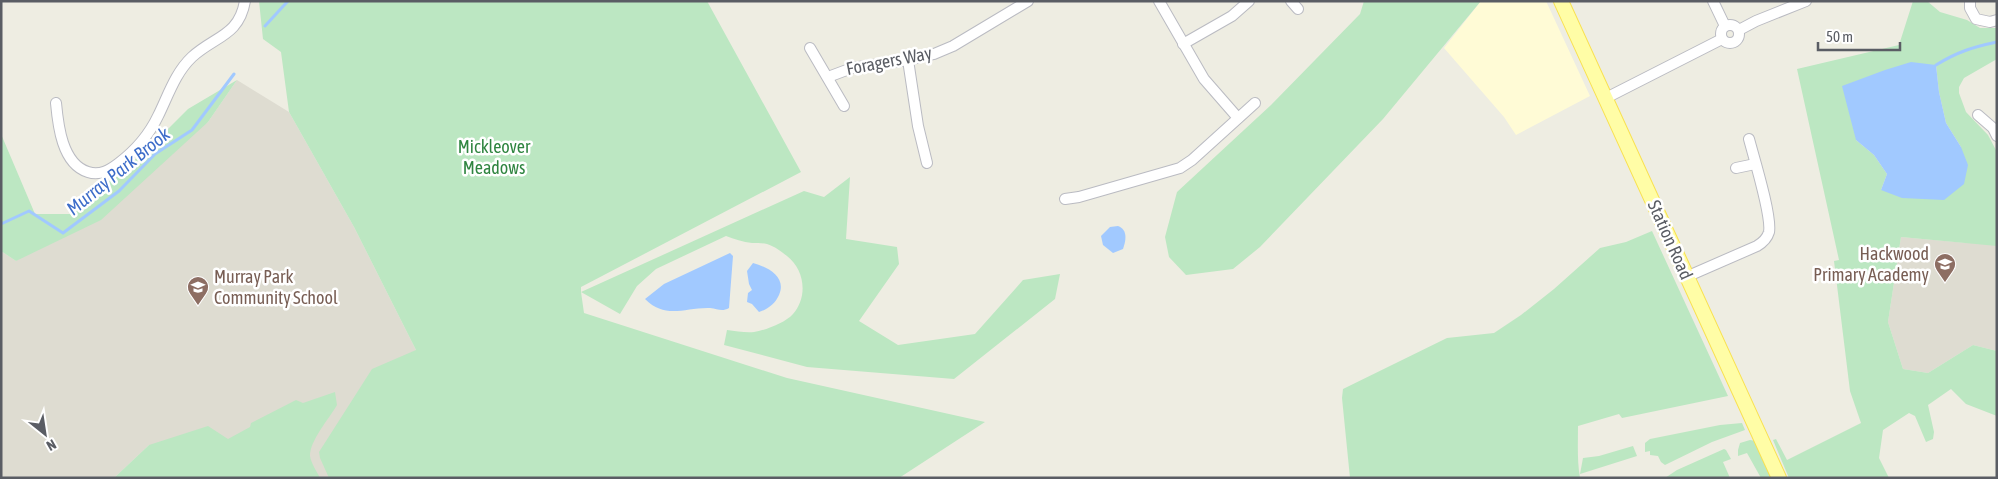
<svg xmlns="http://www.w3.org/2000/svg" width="1998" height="479" font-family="'Asap Condensed',sans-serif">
<rect width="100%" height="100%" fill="#eeede2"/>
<polygon fill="#fffbd6" points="1481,1 1546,1 1590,96 1516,135 1504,117 1444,48"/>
<g fill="#dedcd1">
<polygon points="237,80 289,112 354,227 416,350 475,478 264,478 149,445 114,478 1,478 1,251 16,261 208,122"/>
<polygon points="1997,181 1997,351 1973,345 1928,373 1903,369 1888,322 1901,237 1967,243"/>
</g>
<g fill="#bce7c2" fill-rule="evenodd">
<path d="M259,1H707L801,172L581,287V292L804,191L824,197L850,177L846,239L897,247L899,264L859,321L898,345L975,334L1023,280L1060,274L1055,299L954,379L807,367L724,345L727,330C736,331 746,333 754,332C766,330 785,323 793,314C808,297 805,270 787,256C782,252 774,246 767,244C763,243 757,243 752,243C743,242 734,239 726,236L656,269L637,286L620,314L581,292L584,313L787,378L985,422L899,478H329L320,458L319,452L372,369L416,350L354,227L289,112L281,52L263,39Z"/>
<polygon points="1364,1 1481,1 1383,119 1260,247 1233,269 1186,275 1169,257 1165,237 1177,192 1271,105 1360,14"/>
<path d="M1913,1H1927L1940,12L1967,20L1980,28H1997V59L1964,78L1959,87V93L1966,112L1988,135L1997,152V246L1901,237L1888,322L1903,369L1928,373L1973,345L1997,351V416L1966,404L1951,389L1928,405L1934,432L1933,439L1926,442L1915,416L1909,413L1883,430L1879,458L1889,478H1789L1773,440L1776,439L1787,460L1861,423L1850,391L1834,261L1839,260L1797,69L1899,45ZM1936,65L1939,92L1946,123L1961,147L1881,190L1887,174L1874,155L1856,140Z"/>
<polygon points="237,80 208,122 101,220 16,261 1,251 1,134 35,214 70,214 149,148 188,109"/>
<path d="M1652,231L1728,396L1622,418L1619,414L1578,426C1578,443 1577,461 1580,478H1350L1342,398L1343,389L1447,338L1494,333L1521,315L1554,289L1600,248L1626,242Z"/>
<path d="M335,392L337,405C329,419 310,440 310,456C311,463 317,472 320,478H114L149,445L208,426L228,439L250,427L251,423L296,400L303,403Z"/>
<polygon points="1742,423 1745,430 1712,442 1665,465 1661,462 1658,456 1650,455 1650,451 1645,452 1645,443 1650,439 1720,425"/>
<polygon points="1750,440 1756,441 1774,478 1761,478 1747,453 1738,456 1738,450 1740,443"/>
<polygon points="1633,446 1637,456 1580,474 1583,458 1599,456"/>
<polygon points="1724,449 1726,450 1731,459 1723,462 1730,478 1665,478 1677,470"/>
</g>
<g fill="#a1c9ff">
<polygon points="1911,62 1936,65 1939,92 1946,123 1961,147 1968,165 1964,184 1944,200 1902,198 1881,190 1887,174 1874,155 1856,140 1842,86 1885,70"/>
<path d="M1118,226C1128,230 1126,240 1123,249L1113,253L1103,245L1101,236L1110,227Z"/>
<path d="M730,253L733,256L729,308C722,312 718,309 710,308C685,307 666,320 645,299L664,284Z"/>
<path d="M753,263C768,267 787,277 779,295C775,304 768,309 759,312L752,304L747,302L748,293L752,290L749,284L747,271Z"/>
</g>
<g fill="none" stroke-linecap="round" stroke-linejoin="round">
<g stroke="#a1c9ff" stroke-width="3">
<polyline points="265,26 288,1"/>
<path d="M1936,65C1957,52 1973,47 1997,42"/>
<polyline points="1,224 29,211 63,233 119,191 155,154 192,130 234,74"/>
</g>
<g stroke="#babbc2" stroke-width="12">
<g id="minor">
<polyline points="1159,1 1204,79 1238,118"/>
<polyline points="1291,1 1298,9"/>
<polyline points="1713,1 1725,26"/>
<polyline points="1970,1 1970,8 1976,19 1990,22 1997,20"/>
<circle cx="1730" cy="34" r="9"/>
<polyline points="1739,30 1756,21 1806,1"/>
<polyline points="1183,44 1232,16 1249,1"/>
<polyline points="810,48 844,106"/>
<polyline points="908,60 918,126 927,163"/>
<polyline points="828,77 852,68 908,60 934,54 953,46 1028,1"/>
<polyline points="1606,98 1722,39"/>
<path d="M56,103C58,125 62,164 88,172C100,176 110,170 119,163C136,150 149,135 158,116C168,96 175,73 192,57C215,36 239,36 245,1"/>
<polyline points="1978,115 1993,128 1997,136"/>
<polyline points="1736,168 1755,164"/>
<polyline points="1065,199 1079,197 1180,168 1192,160 1255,103"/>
<path d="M1686,277L1757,246C1762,243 1767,239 1769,232C1772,216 1754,158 1749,139"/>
</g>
</g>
<g stroke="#f9e150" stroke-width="16">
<polyline id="major" points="1561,1 1779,478"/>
</g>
<use href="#minor" stroke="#fff" stroke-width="10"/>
<use href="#major" stroke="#fffda6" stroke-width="14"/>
</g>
<defs>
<g id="school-pin" transform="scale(1.125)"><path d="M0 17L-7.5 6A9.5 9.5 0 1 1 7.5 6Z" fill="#8d6e63" stroke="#fff"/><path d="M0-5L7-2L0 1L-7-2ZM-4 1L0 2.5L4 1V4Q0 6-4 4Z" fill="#fff"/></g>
</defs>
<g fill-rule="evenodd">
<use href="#school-pin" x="1945" y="264"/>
<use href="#school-pin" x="198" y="287"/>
</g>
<g text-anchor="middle" stroke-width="5" stroke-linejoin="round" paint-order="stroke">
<g font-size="18" fill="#5a5d64" stroke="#fff">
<text transform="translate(889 61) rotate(-11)" y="6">Foragers Way</text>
<text transform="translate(1670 240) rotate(66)" y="6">Station Road</text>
</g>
<g font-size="18" fill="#2f8540" stroke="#fff">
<text x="494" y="153">Mickleover<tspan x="494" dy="21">Meadows</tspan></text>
</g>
<g font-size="18" fill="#785e54" stroke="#fff" text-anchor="end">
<text x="1929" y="260">Hackwood<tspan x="1929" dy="21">Primary Academy</tspan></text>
<text x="214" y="283" text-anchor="start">Murray Park<tspan x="214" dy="21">Community School</tspan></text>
</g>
<g font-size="19" font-style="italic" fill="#3d6dc9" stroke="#fff">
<text transform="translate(118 171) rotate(-39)" y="7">Murray Park Brook</text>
</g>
</g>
<rect width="1998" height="479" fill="none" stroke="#5a5d64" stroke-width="5"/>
<g transform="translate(45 434) rotate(150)" stroke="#ffffff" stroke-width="4" paint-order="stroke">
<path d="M0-4L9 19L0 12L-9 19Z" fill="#5a5d64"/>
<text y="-8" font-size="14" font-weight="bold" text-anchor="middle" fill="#5a5d64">N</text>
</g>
<path d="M1818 42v8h82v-8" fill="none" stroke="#5a5d64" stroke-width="2.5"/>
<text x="1826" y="42" font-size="15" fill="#5a5d64" stroke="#ffffff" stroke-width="4" paint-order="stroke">50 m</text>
</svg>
